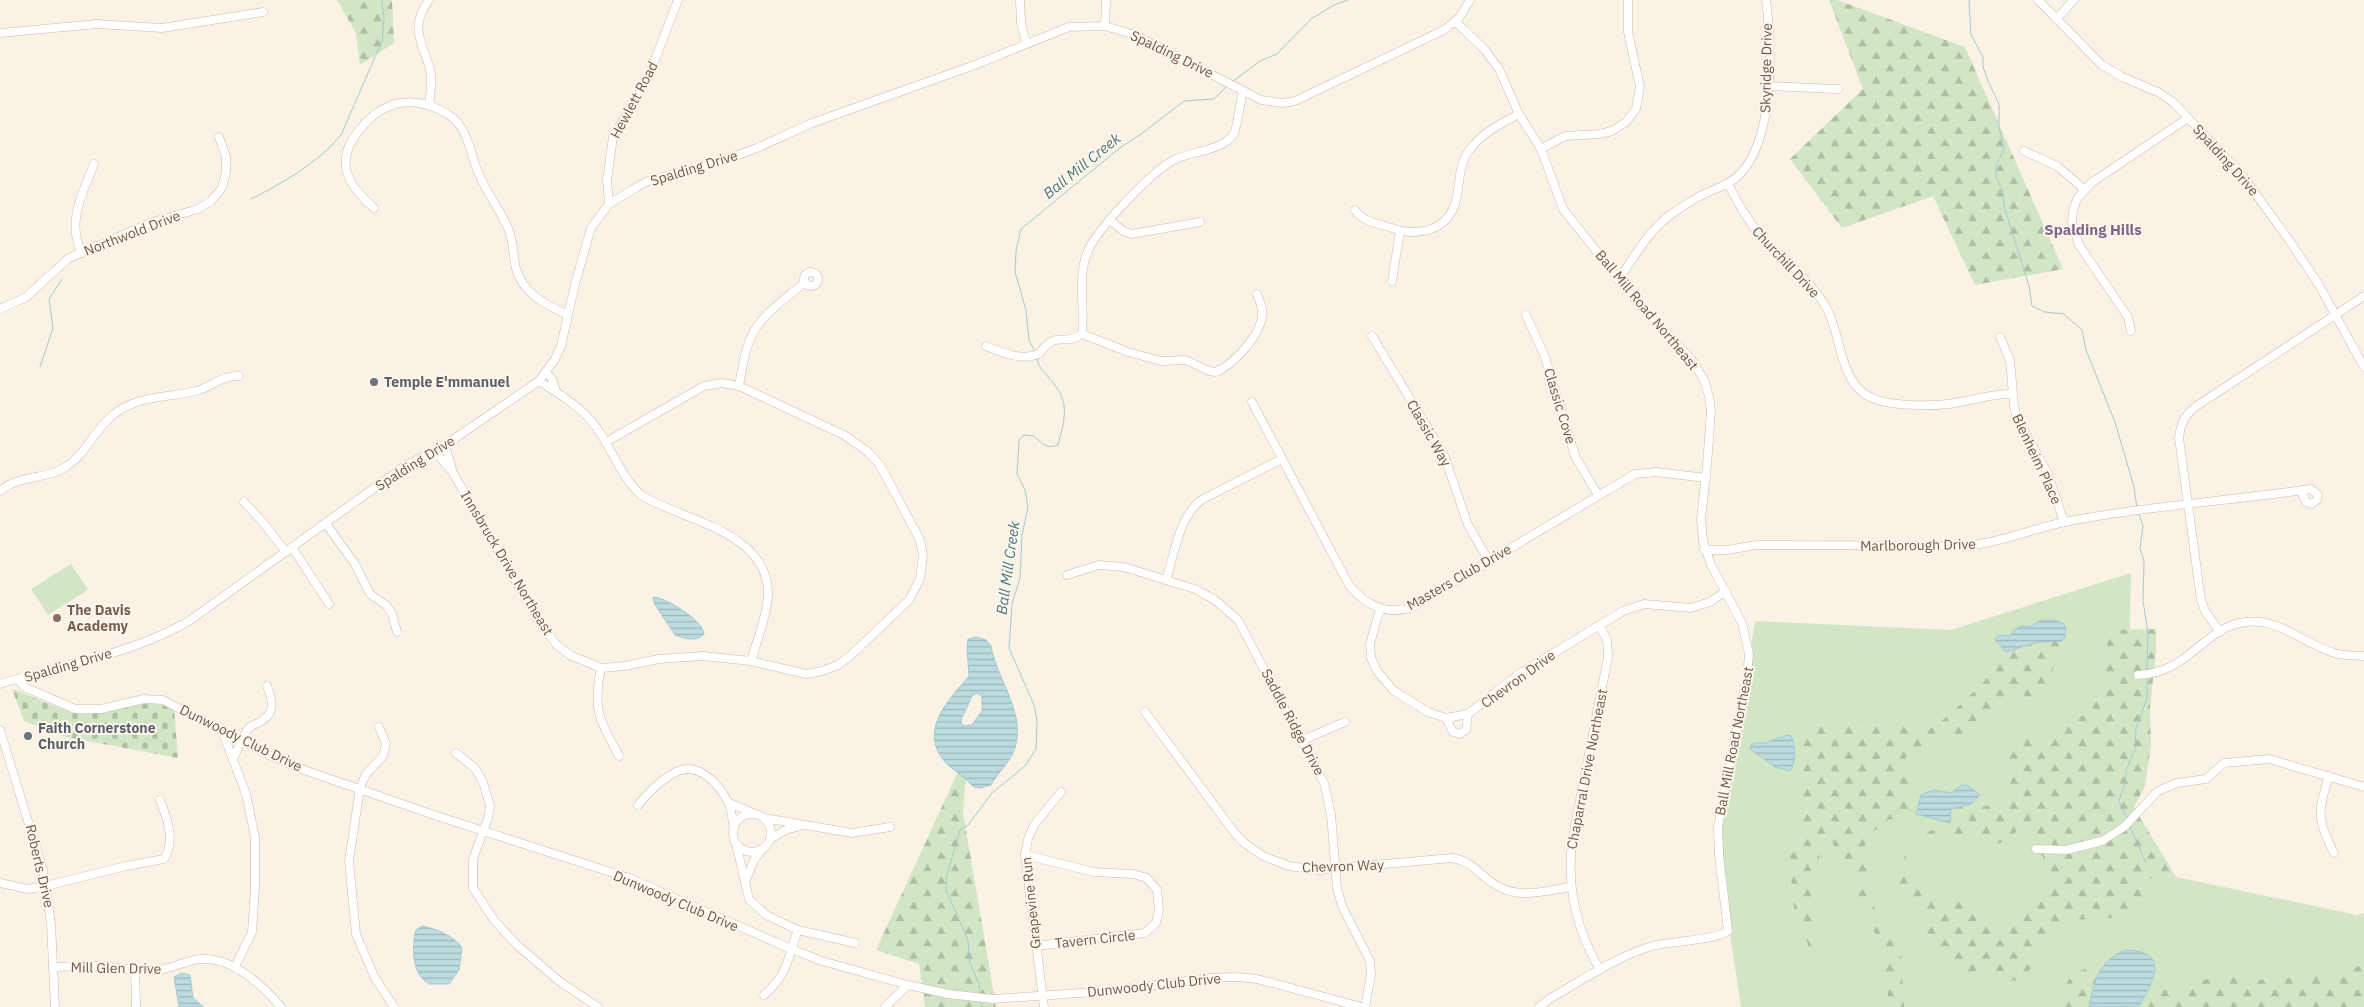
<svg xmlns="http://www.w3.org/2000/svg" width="2364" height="1007" font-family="'IBM Plex Sans',sans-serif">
<defs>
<pattern id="forest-firs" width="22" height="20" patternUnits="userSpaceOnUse" patternTransform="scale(1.25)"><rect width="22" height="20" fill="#d2e6c5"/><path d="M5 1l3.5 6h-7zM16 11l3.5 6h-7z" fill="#afbda2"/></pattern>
<pattern id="cemetery-stones" width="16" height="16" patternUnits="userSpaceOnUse" patternTransform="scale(1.25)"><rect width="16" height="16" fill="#d2e6c5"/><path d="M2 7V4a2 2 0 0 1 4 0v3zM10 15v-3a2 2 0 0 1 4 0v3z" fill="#afbda2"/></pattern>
<pattern id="water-rules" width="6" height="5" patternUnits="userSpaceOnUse" patternTransform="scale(1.25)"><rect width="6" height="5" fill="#bcdce1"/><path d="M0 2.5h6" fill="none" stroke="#9db5b9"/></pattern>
</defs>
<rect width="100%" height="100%" fill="#faf2e5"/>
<g fill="#d2e6c5">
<polygon points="71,564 88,590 48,615 31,589"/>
<polygon points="2131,573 2127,735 2057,883 2176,877 2357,915 2364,913 2364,1007 1741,1007 1730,934 1720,843 1755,621 1951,630"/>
</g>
<g fill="url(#forest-firs)">
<polygon points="337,0 392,0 394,43 360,65 356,33"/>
<polygon points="1829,0 1837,0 1965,47 2063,269 1975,285 1933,196 1842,228 1790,159 1863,89"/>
<path d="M2156,629V651L2150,708L2151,746L2145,786L2134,807L2176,877L2145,879L2148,905L2127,917L2073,920L2051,926L2029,971L2017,981C2006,980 1998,974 1988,972C1979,971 1970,976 1961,972C1929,960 1924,924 1912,897C1908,887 1896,886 1893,875L1898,873L1904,867L1905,855L1918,883L1929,892L1958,901L1974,915L1993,922L2005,921L2057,883L2028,830L2020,827C1994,859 1984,837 1952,834C1939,833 1926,840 1913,838L1950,823L1951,809L1957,807L1998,805L2007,800C2016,775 2006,771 2006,749L2013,744C2034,736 2067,729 2084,714C2103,698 2107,654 2108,630Z"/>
<path d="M2051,641H2061V646C2054,664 2046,703 2022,704C2019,705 2014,702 2010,702L1969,725L1961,736C1943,736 1924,747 1907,754L1903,769L1910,786L1912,809L1904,821L1889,819L1873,832L1865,842L1869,896L1877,912L1894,932L1901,947L1904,1007H1889L1885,966L1881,947L1839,850L1832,843H1825L1821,846L1814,892L1816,932L1814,966L1810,965L1808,944L1794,908L1790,867L1791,850L1799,832L1802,811L1800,788L1804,768L1800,740L1802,731C1830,721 1862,719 1892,723C1904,724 1917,733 1929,729C1941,725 1986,681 1994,670C1998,665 2002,654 2007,652C2021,647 2036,643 2051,641Z"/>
<polygon points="968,750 963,812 996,1007 925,1007 919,964 876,950"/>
<polygon points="2364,962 2364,1007 2139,1007 2150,987 2178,990 2195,982 2221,976 2258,980 2329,975 2354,969"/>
<polygon points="2086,969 2099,970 2089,1007 2055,1007 2059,996 2073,973"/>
</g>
<path fill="url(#cemetery-stones)" d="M12,689C27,694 70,714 82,714C120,714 133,695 174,708L178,758L66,737L24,721Z"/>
<g fill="url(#water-rules)" stroke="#a3cad2" fill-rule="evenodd">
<path d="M653,597C665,597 704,621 704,634C697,642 685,639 675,635L654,603Z"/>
<path d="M2041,620H2055L2064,624L2066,630L2064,639L2061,641L2034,643L2006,652L1995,640L1998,635L2009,636C2016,629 2018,623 2030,627Z"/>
<path d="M976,637L986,640L991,646C997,681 1029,716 1013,753C1008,764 997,774 991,785L980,788L974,787C966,778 956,772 947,764C917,732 947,702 969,676L967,648L968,639ZM977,693L982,697V711L972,725L965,726L961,724C961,715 969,706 971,697Z"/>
<path d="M1787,735L1791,736C1796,746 1796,762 1790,771L1775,767L1750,749L1751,745L1755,743H1765Z"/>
<polygon points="1962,785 1967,785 1980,795 1971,804 1951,809 1950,823 1916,814 1921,795 1934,790 1951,793"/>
<path d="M422,926C434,928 455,936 462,948L459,970L449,984H430C412,977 411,946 416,930Z"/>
<path d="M2125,950C2171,951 2154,981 2139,1006L2089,1007C2094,981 2099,961 2125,950Z"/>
<polygon points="181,973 190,975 193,998 204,1007 179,1007 174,977"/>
</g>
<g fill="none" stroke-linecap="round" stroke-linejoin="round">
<g stroke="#a3cad2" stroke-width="1">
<polyline points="1969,0 1971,35 1983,57 1983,67 1988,81 1999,104 1999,127 2004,149 1996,165 1996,177 2002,189 2004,206 2029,286 2032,306 2045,312 2064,314 2082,330 2086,350 2115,422 2134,487 2137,508"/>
<polyline points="1232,82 1260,61 1277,54 1311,19 1334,5 1348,0"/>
<path d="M251,199C283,183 319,162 341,135L382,41L384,19L382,0"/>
<polyline points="1035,352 1029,340 1026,310 1015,272 1016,251 1021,229 1121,147 1141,134 1184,101 1214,99 1227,86"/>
<polyline points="40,367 53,328 49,299 62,279"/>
<polyline points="2139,514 2143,526 2140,548 2144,561 2143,601 2148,632 2147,671"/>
<polyline points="2127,818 2119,801 2126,779 2126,770 2135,750 2136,728 2147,699 2147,677"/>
<polyline points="2130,827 2146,863"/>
<path d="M980,994L979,984L970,963L968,940L946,890V878L960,830L968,825L992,793L1025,766L1036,749L1037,720L1034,705L1009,648L1012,604L1020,578L1022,535L1028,507L1025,490L1017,474L1019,440L1024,435L1034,436C1042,444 1047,449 1058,445C1065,418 1071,401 1049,378C1044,372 1038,367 1037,359"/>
<polyline points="980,1000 982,1007"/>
</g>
<g stroke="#cabaad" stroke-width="9">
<g id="minor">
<path d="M429,0C407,30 425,45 431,74C432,85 430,95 429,106"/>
<polyline points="1020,0 1021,23 1026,43"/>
<polyline points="2038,0 2102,65 2122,77 2158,92 2173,102 2242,175 2289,240 2319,285 2364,367"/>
<polyline points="2056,19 2074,0"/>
<path d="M1456,22L1485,50L1499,69L1519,114L1541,149L1563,209L1637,302L1692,360L1704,380L1709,396L1711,411L1707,465L1701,519L1703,541L1711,565L1742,623L1749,654L1747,677L1718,827L1719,855L1728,931C1719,939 1671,942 1656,945C1618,955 1583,980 1549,999L1539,1007"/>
<polyline points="1105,26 1106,0"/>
<polyline points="0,33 97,24 162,28 263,12"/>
<polyline points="1768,86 1838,89"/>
<polyline points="1541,149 1565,136 1599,134 1612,131 1626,122 1636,109 1640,87 1628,32 1628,0"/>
<polyline points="2024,151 2057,166 2084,189"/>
<path d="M1728,184C1739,205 1749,223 1765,241C1787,263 1813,282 1828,311C1843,341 1839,388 1877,400C1897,406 1939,407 1960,402C1978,399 1994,393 2012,394"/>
<polyline points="609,204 607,180 613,137 648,78 678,0"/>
<path d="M374,208C345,183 334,159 361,128C385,99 416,94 449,115C467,127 469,148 476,167C484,191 501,209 509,231C514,244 513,256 516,269C523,294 547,305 568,315"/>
<path d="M1355,210C1363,222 1380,224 1392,228C1417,237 1446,231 1455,204C1461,186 1457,168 1468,152C1480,134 1500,124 1519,114"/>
<polyline points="1111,221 1123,231 1132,234 1200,222"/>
<path d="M82,253C66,222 83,193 94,164"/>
<circle cx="811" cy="279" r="7"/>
<path d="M1618,280C1632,261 1644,238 1662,222C1670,214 1682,207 1693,200C1708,190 1726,188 1739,175C1775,140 1772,47 1766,0"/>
<polyline points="1392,281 1400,231"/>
<polyline points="0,309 26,297 69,258 153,222 198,209 211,201 222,188 226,172 226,157 219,137"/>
<polyline points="1526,315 1545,357 1575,456 1598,495"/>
<polyline points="2131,331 2128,317 2079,245 2072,222 2073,211 2077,199 2091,183 2188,118"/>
<path d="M1082,334C1085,308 1077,275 1088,251C1097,229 1152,171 1174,160C1192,151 1221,151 1233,135C1237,131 1240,101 1243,91"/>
<path d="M1082,334L1128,352L1161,361L1186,360L1209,371L1216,372C1234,364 1262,334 1262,314C1263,307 1259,300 1257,294"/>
<polyline points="1372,336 1444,455 1468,525 1489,561"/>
<polyline points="2000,337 2010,360 2014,406 2017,418 2048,474 2064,522"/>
<path d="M986,346C1003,353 1021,361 1039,354C1055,329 1065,347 1082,334"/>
<polyline points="546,372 552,379 556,391"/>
<path d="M539,381C559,394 582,407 596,427C612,449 621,477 641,495C683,521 769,531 768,595C767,616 757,640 751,661"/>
<path d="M739,386C742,370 744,352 751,337C761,314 787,298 805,282"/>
<path d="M1252,402L1349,585C1365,605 1387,616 1412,607L1635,474L1656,472L1706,478"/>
<polyline points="445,445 453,473 541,625 557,645 570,655 601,668 625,666 659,659 703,656 751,661 806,674 822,671 838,665 850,656 909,600 920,579 923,555 920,540 880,465 867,451 844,435 739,386 722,383 704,386 606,442"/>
<polyline points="433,450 451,470"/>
<path d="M0,491C17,475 44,480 64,468C85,456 94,430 113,415C137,395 167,398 196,391C211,387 223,375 239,376"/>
<polyline points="244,502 261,520 286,552"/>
<polyline points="326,524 355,564 370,594 386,605 392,614 397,632"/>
<polyline points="292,547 329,604"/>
<path d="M1704,550H1727L1756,545L1965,546C2000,543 2031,529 2065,522C2146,506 2229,501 2311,489L2318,495L2317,500L2312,504L2306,502L2301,491"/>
<polyline points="1067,575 1099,565 1124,567 1195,589 1215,600 1238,620 1324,783 1331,814 1337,888 1342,906 1370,961 1371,975 1365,1007"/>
<path d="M1166,580C1175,553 1179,515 1203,499L1282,459"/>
<polyline points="1380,609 1370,644 1371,658 1377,671 1394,691 1428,712 1446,718 1468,714 1519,674 1623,611 1644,604 1691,608 1710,602 1726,591"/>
<path d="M1599,625L1607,640L1608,657L1572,841C1567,889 1576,929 1600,970"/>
<path d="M2220,632L2205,611L2201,600L2179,438C2180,425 2185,415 2195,407L2364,296"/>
<path d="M601,668C592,710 600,720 619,756"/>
<path d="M2138,675C2190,673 2202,628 2245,622C2280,618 2302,643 2334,653C2343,656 2354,655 2364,656"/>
<polyline points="18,679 24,687 75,709 101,709 144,699 163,700 269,755 304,770 437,816 629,878 791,949 822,961 908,985 948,994 993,999 1109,991 1210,978 1238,977 1257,979 1362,1007"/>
<path d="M0,684C63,665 132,654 189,621L405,466L445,445L539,381L555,359L561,346L575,284L591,228L609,204L637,187L648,181L722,161L757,148L812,123L972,66L1069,27L1105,26L1135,35L1261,100L1283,103L1295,101L1444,30L1459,18L1470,0"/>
<path d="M1145,712L1234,832L1243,842L1263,856L1289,866L1318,870L1452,858C1474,862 1477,873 1494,884C1517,900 1545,891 1570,887"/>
<polyline points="1446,718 1453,732 1460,734 1466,730 1468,714"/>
<polyline points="379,727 386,744 383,756 366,774 360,788 349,861 356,934 375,978 394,1007"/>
<polyline points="221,728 246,794 255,837 255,888 252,932 235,967"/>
<polyline points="0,730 43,870 51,924 55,1007"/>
<polyline points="1303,740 1345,722"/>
<polyline points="456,753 475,768 483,782 490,806 488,818 473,859 473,888 494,920 516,944 559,981 598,1007"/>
<path d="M233,759C238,750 242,735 249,728C253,724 258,724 263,720C276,711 272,698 267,686"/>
<path d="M2329,776C2318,812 2316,818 2334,853"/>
<polyline points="729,803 753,813"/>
<path d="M638,805C649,792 660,780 676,772C698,761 719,784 728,802C732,809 732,820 734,828"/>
<circle cx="752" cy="833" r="19"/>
<polyline points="764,818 852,833 890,827"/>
<polyline points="770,839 786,830 800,826"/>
<path d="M736,843L749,899L766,915L798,930C787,959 789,973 764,995"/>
<polyline points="2036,849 2066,850 2102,841 2124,827 2158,791 2177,783 2206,779 2224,763 2269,759 2364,787"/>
<polyline points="1025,855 1094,872 1133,874 1147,878 1157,890 1159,910 1156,923 1145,933 1036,946"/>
<polyline points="745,882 754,860 761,851"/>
<path d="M0,883L27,889L42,887L126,866L164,859C176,841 167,818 160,800"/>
<polyline points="798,930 855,943"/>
<path d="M53,967C70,967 86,965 103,966C121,968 139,972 157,970C172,969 186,960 201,959C232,957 262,985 281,1007"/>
<polyline points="135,969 136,1007"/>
<polyline points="885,1007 908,985"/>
<polyline points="1044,1007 1025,855 1028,839 1034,825 1061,792"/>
</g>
</g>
<use href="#minor" stroke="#fff" stroke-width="8"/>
</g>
<g fill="#6b7280" stroke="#fdf6eb" stroke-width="2">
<circle cx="374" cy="382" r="5"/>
<circle cx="28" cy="736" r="5"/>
</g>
<circle fill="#8d6e63" stroke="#fdf6eb" stroke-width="2" cx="57" cy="618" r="5"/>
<g text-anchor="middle" stroke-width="4" stroke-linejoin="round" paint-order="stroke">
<g font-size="14" fill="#705a4d" stroke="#fdf6eb">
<text transform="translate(1172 54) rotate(26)" y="5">Spalding Drive</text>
<text transform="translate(1766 68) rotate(-89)" y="5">Skyridge Drive</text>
<text transform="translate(634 100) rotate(-62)" y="5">Hewlett Road</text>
<text transform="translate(2226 160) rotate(48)" y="5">Spalding Drive</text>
<text transform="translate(694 168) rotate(-17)" y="5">Spalding Drive</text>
<text transform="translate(132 233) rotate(-21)" y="5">Northwold Drive</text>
<text transform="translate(1786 262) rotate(47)" y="5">Churchill Drive</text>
<text transform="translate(1647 310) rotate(50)" y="5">Ball Mill Road Northeast</text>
<text transform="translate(1560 406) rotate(73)" y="5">Classic Cove</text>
<text transform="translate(1429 433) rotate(60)" y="5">Classic Way</text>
<text transform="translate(2037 459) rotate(65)" y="5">Blenheim Place</text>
<text transform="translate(415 463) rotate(-32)" y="5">Spalding Drive</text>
<text transform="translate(1918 545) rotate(-1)" y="5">Marlborough Drive</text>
<text transform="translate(507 563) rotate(59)" y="5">Innsbruck Drive Northeast</text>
<text transform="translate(1459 577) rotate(-30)" y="5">Masters Club Drive</text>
<text transform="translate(68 665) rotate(-16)" y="5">Spalding Drive</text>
<text transform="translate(1518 679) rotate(-36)" y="5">Chevron Drive</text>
<text transform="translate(1293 722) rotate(62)" y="5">Saddle Ridge Drive</text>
<text transform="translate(241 738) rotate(26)" y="5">Dunwoody Club Drive</text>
<text transform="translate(1734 741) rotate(-79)" y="5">Ball Mill Road Northeast</text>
<text transform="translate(1587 769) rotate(-79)" y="5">Chaparral Drive Northeast</text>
<text transform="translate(40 866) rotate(77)" y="5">Roberts Drive</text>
<text transform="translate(1343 866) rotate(-2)" y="5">Chevron Way</text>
<text transform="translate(676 901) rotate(23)" y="5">Dunwoody Club Drive</text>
<text transform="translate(1031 903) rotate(-96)" y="5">Grapevine Run</text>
<text transform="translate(1095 939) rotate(-6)" y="5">Tavern Circle</text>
<text transform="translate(116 968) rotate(1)" y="5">Mill Glen Drive</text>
<text transform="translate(1154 985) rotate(-6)" y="5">Dunwoody Club Drive</text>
</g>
<g font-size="14" font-weight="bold" fill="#5b616d" stroke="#fdf6eb" text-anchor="start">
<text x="384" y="387">Temple E'mmanuel</text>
<text x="38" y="733">Faith Cornerstone<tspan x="38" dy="16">Church</tspan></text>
</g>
<g font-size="14" font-weight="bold" fill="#785e54" stroke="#fdf6eb" text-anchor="start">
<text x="67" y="615">The Davis<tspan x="67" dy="16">Academy</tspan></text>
</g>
<g font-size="15" font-style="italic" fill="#497881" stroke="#fdf6eb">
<text transform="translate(1082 166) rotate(-39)" y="5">Ball Mill Creek</text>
<text transform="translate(1008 568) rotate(-82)" y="5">Ball Mill Creek</text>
</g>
<g font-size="15" font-weight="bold" fill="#7f658c" stroke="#fdf6eb">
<text x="2093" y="235">Spalding Hills</text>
</g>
</g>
</svg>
